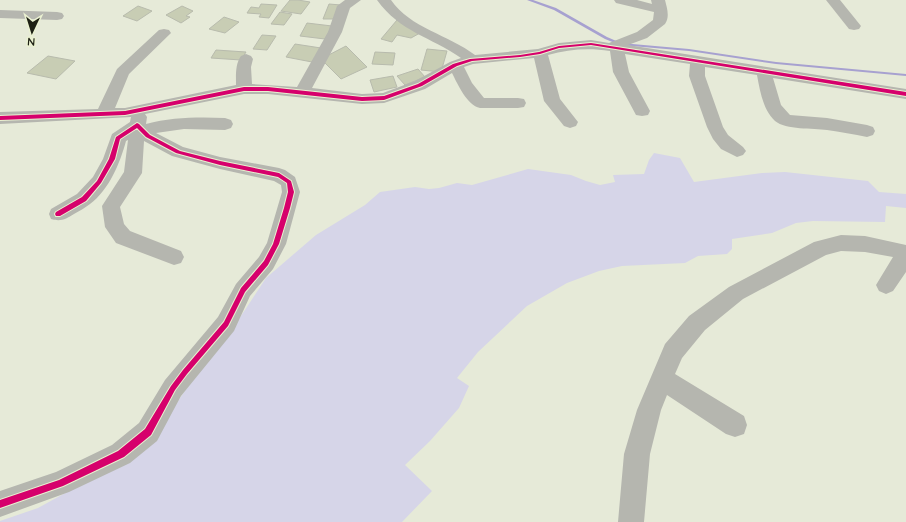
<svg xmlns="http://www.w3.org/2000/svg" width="906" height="522" font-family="Quicksand,sans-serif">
<rect width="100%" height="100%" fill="#e6ead8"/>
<polygon fill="#d6d5e8" points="654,153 680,158 694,182 762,173 785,172 868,181 879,192 906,194 906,208 886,206 885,222 813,221 796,223 772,233 732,239 732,249 727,254 698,256 685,263 622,266 599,271 567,283 527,306 478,352 457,378 469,386 459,408 430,441 405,465 432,491 402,522 0,522 0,521 38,508 134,455 154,437 194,377 233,328 266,278 316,235 365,205 380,192 415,187 429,189 439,188 457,183 472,185 528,169 571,175 586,181 600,185 615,182 613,175 644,174 649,160"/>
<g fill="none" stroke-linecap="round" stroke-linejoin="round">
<polygon fill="#a7a1d0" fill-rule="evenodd" points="527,0 533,0 556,8 607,37 621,43 689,49 776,62 906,74 906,76 776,64 689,51 620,45 605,39 554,10"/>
</g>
<g fill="#c8cdb4" stroke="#b8bbad">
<polygon points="290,0 298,0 310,2 301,14 281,11"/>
<polygon points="261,4 277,5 269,18 259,17 261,14 247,13 251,7 259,8"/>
<polygon points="329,4 341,5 335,19 323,19"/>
<polygon points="138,6 152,11 137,21 123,16"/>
<polygon points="182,6 193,11 186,16 190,17 181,23 166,15"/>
<polygon points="280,12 292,14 284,25 271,24"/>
<polygon points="224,17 239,22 225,33 209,29"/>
<polygon points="397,20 420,33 411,38 397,35 392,42 381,39"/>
<polygon points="307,23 332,26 325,39 300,36"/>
<polygon points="262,35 276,36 267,50 253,49"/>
<polygon points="295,44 321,48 312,62 286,57"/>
<polygon points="346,46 367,67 341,79 321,59"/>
<polygon points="427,49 447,51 441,72 421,70"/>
<polygon points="216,50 246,52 241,60 211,58"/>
<polygon points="375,52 395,53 393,65 372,64"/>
<polygon points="48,56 75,61 56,79 27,73"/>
<polygon points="418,69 425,77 405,85 397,76"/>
<polygon points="393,76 397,87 374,92 370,80"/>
</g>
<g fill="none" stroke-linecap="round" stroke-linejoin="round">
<g fill="#b5b6af" fill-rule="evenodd">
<path d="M345,0H361L350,8L342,32L312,88L362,94L383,93L415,81L450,62L461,58C431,37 400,32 377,0H391C410,28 449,35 475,55L538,49L559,43L591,40L609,43L637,32L653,20L654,12L616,3L614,0H637L652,4L651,0H665C667,8 670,17 665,24L647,38L628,45L906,89V99L773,78L781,105L790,115L827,118L867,125L873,127L875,131L873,135L867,137C854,134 840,132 827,130C813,128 786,130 775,121C763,110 760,91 757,75L705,67V76L723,127L728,135L743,147L746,151L743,155L737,157L721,149L713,139L707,127L689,76L690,64L625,54L629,72L650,111L648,115L642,116L636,115L613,72L610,51C589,48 569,49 548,55L560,99L578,122L576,126L570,128L564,126L544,101L534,58L473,64L464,67L472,83L484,98H518L524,99L526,103L524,107L518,108H480C467,105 458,85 452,73L425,89L384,103L362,104L268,94H244L145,114L147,117L146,124C172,117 199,117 225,118L231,120L233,124L231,128L225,130L184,129L156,133L183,147L220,157L279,168L285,170L295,177L300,192L286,244L273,269L250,296L234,331L181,396L157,441L130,463L69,492L0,517V491L56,472L112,445L139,423L165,380L218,317L236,284L259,257L267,243L282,192L281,185L274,181L220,169L172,156L144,141L142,173L120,207L124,224L130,231L181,251L184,257L181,263L174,265L116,243L105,227L102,206L124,172L128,140L126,141C120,163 109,190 90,204C85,208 79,211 74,214C66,219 61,222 51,219L49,214L51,209L77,194L93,177L103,159L112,134L130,122L131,117L0,124V112L98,109L117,69L159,30L164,29L169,30L171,33L129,74L115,108H125L236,85C236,76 235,64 241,56L246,54L251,56L253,59L251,67L252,84L297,87L328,32L337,6Z"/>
<polygon points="826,0 840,0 861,26 859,29 854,30 849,29"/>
<polygon points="0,10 57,12 62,13 64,16 62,19 57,20 0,18"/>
<polygon points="841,235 865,236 906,245 906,272 893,291 886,294 879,291 876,285 893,257 865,252 841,251 826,255 743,299 705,330 682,358 675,374 744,416 747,425 744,434 735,437 726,434 667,395 661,410 650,454 644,522 618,522 624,454 637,410 665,344 689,316 729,287 814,242"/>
</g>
<g stroke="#eaf1d1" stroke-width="2">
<g id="cycleway">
<polygon points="591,43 906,92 906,96 591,45 559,48 540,54 520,57 472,61 457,66 422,86 384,100 362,101 268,91 244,91 125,115 0,120 0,116 125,111 244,87 268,87 362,97 384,96 418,84 453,64 470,59 520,55 539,52 559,46"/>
<polygon points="137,123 139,124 150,135 180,151 220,161 279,173 291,181 294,192 290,208 279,244 268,265 245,292 228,326 187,374 175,390 151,435 124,457 63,486 0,508 0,500 59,480 118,451 145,429 171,386 183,370 224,322 241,288 264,261 273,244 284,208 288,192 287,183 278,177 220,165 176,153 146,137 137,128 120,139 115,159 101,183 86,201 60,216 56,216 55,214 56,212 82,197 97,181 109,159 116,137"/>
</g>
</g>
<use href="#cycleway" fill="#d6006c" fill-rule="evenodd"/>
</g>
<g transform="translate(32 32) rotate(184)" stroke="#eaf1d1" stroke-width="3" paint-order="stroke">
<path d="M0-3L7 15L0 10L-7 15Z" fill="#1d2014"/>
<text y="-6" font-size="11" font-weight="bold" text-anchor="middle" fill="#1d2014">N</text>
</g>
</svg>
